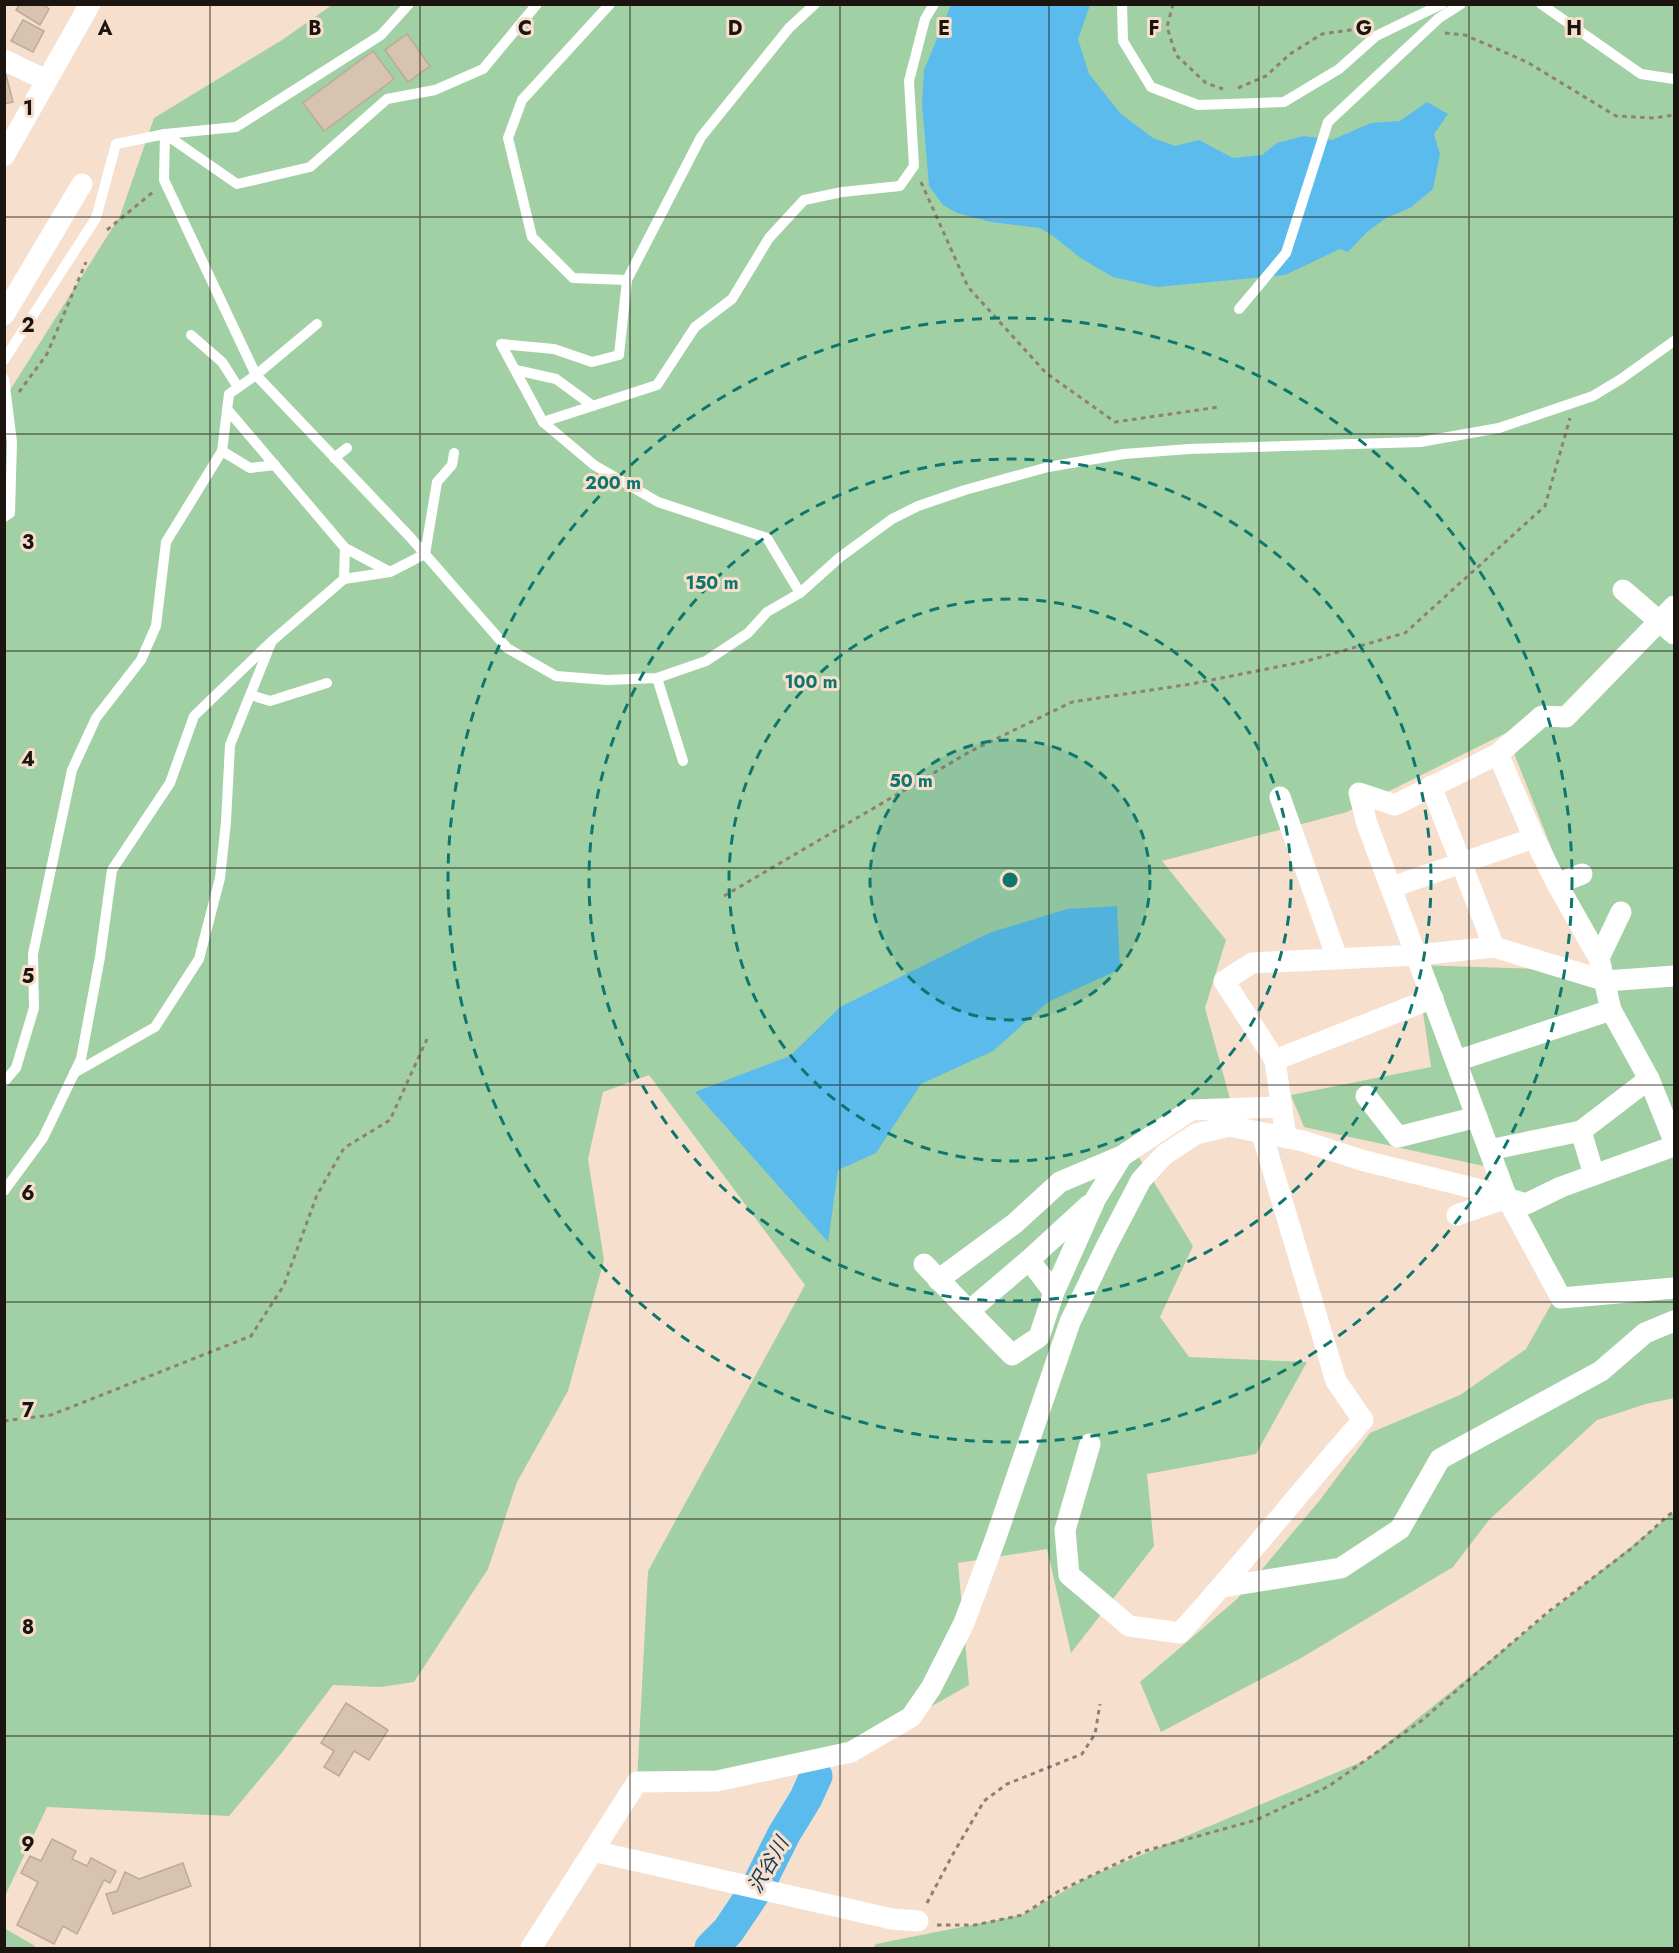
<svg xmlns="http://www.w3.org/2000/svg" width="1679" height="1953" font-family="Jost,'Noto Sans JP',sans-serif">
<rect width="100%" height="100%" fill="#f7dfce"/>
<g fill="#a1d0a5">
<polygon points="332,5 1674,5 1674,1398 1646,1404 1597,1420 1489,1520 1453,1567 1301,1658 1161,1732 1140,1682 1237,1599 1320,1500 1370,1433 1460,1395 1526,1349 1552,1303 1502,1170 1304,1127 1291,1095 1431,1067 1416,965 1600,971 1506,733 1347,812 1162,861 1226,940 1205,1008 1232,1106 1130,1143 1193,1246 1160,1317 1189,1357 1307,1362 1256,1454 1147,1474 1154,1546 1071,1653 1047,1549 958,1563 969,1685 851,1752 637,1782 648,1571 805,1285 649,1075 603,1092 588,1159 604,1260 568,1391 517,1482 488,1569 414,1682 380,1687 333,1685 280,1755 229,1816 47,1807 5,1896 5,398 120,216 154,118 282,40"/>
<polygon points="1674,1512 1674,1948 873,1948 876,1944 1022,1915 1089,1877 1366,1760"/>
<polygon points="4,1928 35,1946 34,1948 5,1948"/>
</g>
<g fill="#5abbec">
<polygon points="951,5 1090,5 1078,39 1089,74 1121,114 1153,138 1175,146 1199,140 1233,158 1262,155 1277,143 1304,136 1332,140 1371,123 1400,121 1427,102 1448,114 1434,134 1440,154 1433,189 1410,208 1386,218 1367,232 1348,252 1340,249 1285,275 1157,287 1113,277 1082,259 1053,236 1040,228 991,222 957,213 943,205 929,186 922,103 924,70"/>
<polygon points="1117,906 1120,969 1048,1002 993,1051 921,1084 876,1153 838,1170 828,1242 695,1092 790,1056 840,1007 989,933 1067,909"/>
</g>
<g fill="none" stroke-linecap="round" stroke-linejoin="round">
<polyline stroke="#5abbec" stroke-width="33" points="711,1948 728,1931 757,1888 784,1834 806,1798 816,1776"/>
</g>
<g fill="#d7c3af" stroke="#bdaa97" stroke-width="1.5">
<polygon points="20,4 43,4 49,9 40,25 16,10"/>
<polygon points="23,20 44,31 33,52 11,41"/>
<polygon points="407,34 430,66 408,82 385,50"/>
<polygon points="373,51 394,79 324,131 303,103"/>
<polygon points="6,75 13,102 4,104 4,76"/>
<polygon points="346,1703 388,1730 369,1760 354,1751 339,1776 324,1767 334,1751 321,1743"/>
<polygon points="52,1839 76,1851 72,1859 87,1866 91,1858 116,1871 110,1883 104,1880 77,1934 63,1926 54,1944 17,1925 38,1882 21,1873 30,1856 41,1861"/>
<polygon points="183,1863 191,1886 113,1914 106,1894 117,1891 125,1872 139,1879"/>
</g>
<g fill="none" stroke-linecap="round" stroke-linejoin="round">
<g stroke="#907f73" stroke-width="3" stroke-dasharray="4.5 4.5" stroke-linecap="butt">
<polyline points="1173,4 1167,27 1176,55 1206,83 1223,89"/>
<polyline points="1445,33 1465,35 1527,62 1616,116 1654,118 1674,115"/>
<polyline points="1238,88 1266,76 1290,54 1322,34 1364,28"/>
<polyline points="921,182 968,287 1046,373 1115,422 1219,407"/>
<polyline points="107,230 153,192"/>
<polyline points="19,392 47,354 86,262"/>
<polyline points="724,896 971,751 1072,702 1191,684 1307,661 1405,633 1545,506 1570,418"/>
<polyline points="4,1421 51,1415 251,1336 284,1285 317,1195 344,1148 390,1120 427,1039"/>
<polyline points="927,1903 953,1854 984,1801 1007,1784 1082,1754 1095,1734 1100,1704"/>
<polyline points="937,1925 975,1925 1022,1915 1059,1891 1141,1852 1256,1820 1329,1786 1421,1721 1548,1612 1632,1548 1670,1514 1674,1513"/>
</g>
<g stroke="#fff" stroke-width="10">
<polyline points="610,4 522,100 508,138 532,237 573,278 627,280"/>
<polyline points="1122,4 1123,41 1151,87 1198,105 1284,102 1339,69 1376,36 1442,4"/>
<polyline points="1541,4 1641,74 1674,79"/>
<polyline points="165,134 237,184 310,167 387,99 435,90 483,69 537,4"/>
<polyline points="165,134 236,127 381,35 409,4"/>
<polyline points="1239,309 1286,253 1328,122 1439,18 1461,4"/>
<polyline points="191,335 222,362 238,387"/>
<polyline points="4,360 96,218 116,144 165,134 164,180 256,375 410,537 507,648 556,676 607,680 657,678 706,661 748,633 767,612 800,593 839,558 892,519 918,506 965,490 1048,467 1124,454 1189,449 1420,442 1499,428 1593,396 1621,379 1674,341"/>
<polyline points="516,370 556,379 593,406"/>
<polyline points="4,379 12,442 10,513 4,517"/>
<polyline points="227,409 345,548 344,579"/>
<polyline points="543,422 657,385 695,327 732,299 769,238 804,200 842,192 900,186 914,166 909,81 925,19 934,4"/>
<polyline points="222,451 250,468 275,465"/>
<polyline points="334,458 347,448"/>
<polyline points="345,548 390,572"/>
<polyline points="800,593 767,538 658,502 594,465 543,422 501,344 554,349 592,362 619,355 627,280 701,137 789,28 815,4"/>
<polyline points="657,678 683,761"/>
<polyline points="251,695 270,701 327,683"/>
<polyline points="74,1073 155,1027 199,959 220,878 226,822 230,745 271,643"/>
<polyline points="4,1082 16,1068 34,1008 33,954 72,770 96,718 141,660 156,626 166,542 222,451 229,394 256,375 317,324"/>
<polyline points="4,1191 43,1138 81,1059 100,957 112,870 170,783 194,716 272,641 344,579 390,572 425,554 437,482 452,465 454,453"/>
</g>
<g stroke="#fff" stroke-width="21">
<polyline points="4,60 46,80"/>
<polyline points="4,156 90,4"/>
<polyline points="4,315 82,184"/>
<polyline points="1623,590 1674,634"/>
<polyline points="1498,754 1542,716 1566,717 1674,606"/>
<polyline points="1431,786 1494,947"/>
<polyline points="1280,797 1337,958"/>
<polyline points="1557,884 1582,874"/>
<polyline points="1392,887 1534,838"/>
<polyline points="1599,958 1621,912"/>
<polyline points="1275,1060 1433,998"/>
<polyline points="1456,1061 1611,1010"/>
<polyline points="1366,1096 1398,1137 1477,1117"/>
<polyline points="1581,1131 1594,1175"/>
<polyline points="1286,1138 1275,1060 1224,981 1252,963 1417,955 1494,947 1606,981 1674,976"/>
<polyline points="1674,1141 1649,1079 1611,1010 1599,958 1557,884 1534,838 1498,754 1395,805 1359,793 1367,824 1507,1198 1561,1298 1674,1288"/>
<polyline points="1489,1150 1581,1131 1649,1079"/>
<polyline points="1457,1215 1507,1198"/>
<polyline points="1029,1260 1054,1292"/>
<polyline points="924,1264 969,1311 1029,1260 1089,1205"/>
<polyline points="938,1280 1014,1224 1060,1182 1122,1156"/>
<polyline points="969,1311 1012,1355 1039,1337 1054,1292 1096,1198 1122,1156 1191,1110 1282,1107"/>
<path d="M1090,1444L1065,1530L1069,1575L1129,1626L1180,1633C1243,1564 1301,1490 1363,1420L1336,1381L1262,1134"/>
<polyline points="1222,1587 1341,1568 1400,1529 1440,1459 1601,1371 1645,1333 1674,1321"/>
<polyline points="593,1851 892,1919 918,1921"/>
<polyline points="531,1948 637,1782 717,1781 851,1752 911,1717 931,1688 964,1623 995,1540 1070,1322 1106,1247 1141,1180 1164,1155 1196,1134 1229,1126 1303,1141 1361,1160 1477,1189 1526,1204 1561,1187 1674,1146"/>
</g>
</g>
<path fill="none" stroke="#1c140e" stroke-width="1.5" stroke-opacity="0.55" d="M210,4V1948M420,4V1948M630,4V1948M840,4V1948M1049,4V1948M1259,4V1948M1469,4V1948M4,217H1674M4,434H1674M4,651H1674M4,868H1674M4,1085H1674M4,1302H1674M4,1519H1674M4,1736H1674"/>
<circle cx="1010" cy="880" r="140" fill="#0f766e" fill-opacity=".12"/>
<g fill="none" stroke="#0f766e" stroke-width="3" stroke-dasharray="10 8">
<circle cx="1010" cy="880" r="140"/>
<circle cx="1010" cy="880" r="281"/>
<circle cx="1010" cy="880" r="421"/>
<circle cx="1010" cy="880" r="562"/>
</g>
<g text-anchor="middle" stroke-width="6" stroke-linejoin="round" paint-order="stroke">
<g font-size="20" font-style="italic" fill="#103b4f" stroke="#f7dfce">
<text transform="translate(768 1865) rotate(-60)" y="7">沢谷川</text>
</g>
</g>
<g font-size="20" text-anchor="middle" font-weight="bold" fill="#1c140e" stroke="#f7dfce" stroke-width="6" stroke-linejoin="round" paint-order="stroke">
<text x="105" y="35">A</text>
<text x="315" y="35">B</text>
<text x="525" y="35">C</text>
<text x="735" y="35">D</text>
<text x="944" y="35">E</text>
<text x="1154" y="35">F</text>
<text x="1364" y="35">G</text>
<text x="1574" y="35">H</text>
<text x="28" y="115">1</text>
<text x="28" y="332">2</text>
<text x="28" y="549">3</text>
<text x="28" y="766">4</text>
<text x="28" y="983">5</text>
<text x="28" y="1200">6</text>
<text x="28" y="1417">7</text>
<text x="28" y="1634">8</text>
<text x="28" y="1851">9</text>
</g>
<circle cx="1010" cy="880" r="9" fill="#0f766e" stroke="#f7dfce" stroke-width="3"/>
<g font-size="18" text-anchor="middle" font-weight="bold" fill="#0f766e" stroke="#f7dfce" stroke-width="6" stroke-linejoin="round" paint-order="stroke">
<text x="613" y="489">200 m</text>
<text x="712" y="589">150 m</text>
<text x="811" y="688">100 m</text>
<text x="911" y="787">50 m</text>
</g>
<rect width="1679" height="1953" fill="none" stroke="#1c140e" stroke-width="12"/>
</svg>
